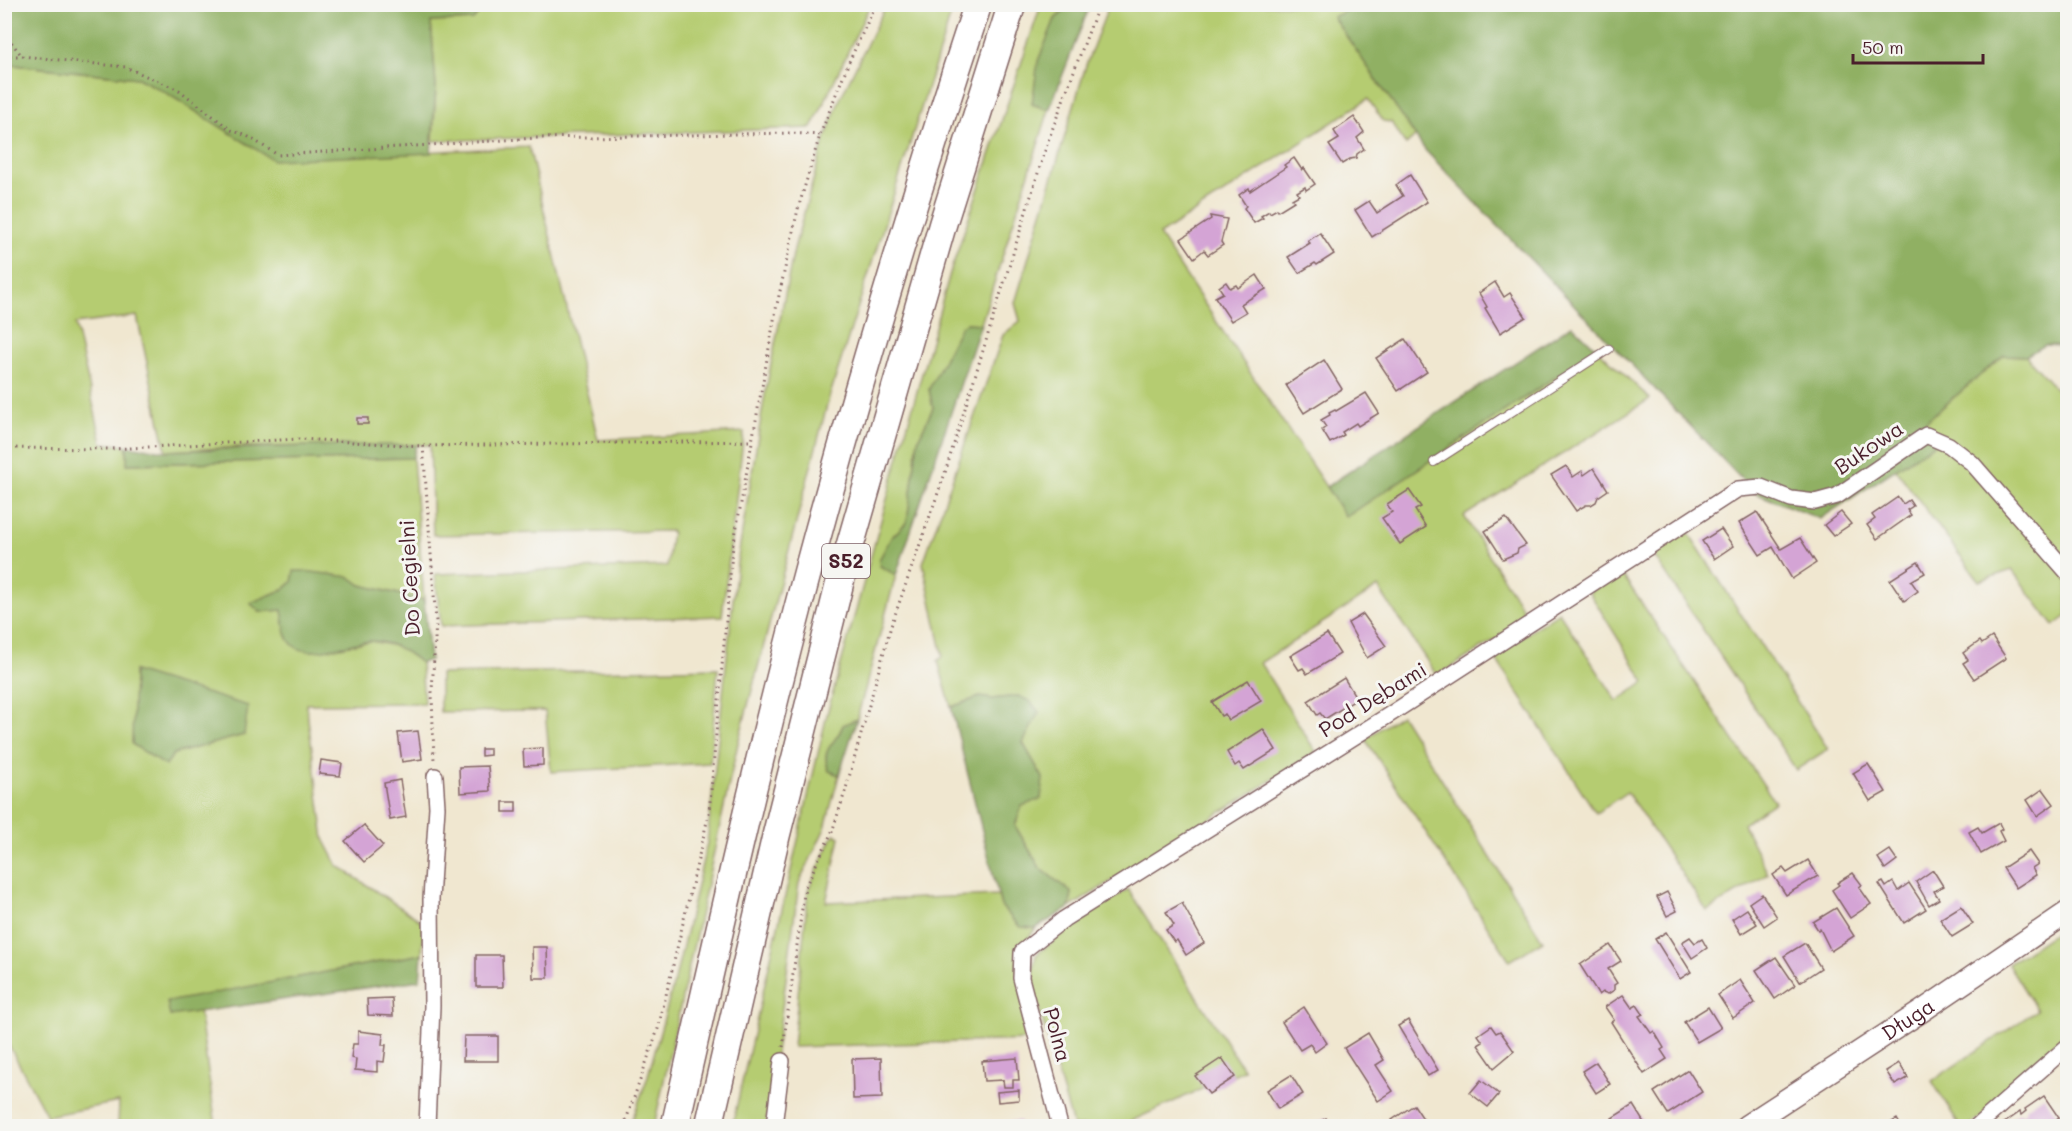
<svg xmlns="http://www.w3.org/2000/svg" width="2072" height="1131" font-family="Mali,sans-serif">
<rect width="100%" height="100%" fill="#f6f6f2"/>
<filter id="ink" filterUnits="userSpaceOnUse"><feTurbulence type="fractalNoise" baseFrequency=".0167" numOctaves="2"/><feDisplacementMap in="SourceGraphic" scale="12" xChannelSelector="R" yChannelSelector="G"/><feConvolveMatrix kernelMatrix="1 2 1 2 8 2 1 2 1" color-interpolation-filters="sRGB"/></filter>
<filter id="wash" filterUnits="userSpaceOnUse"><feTurbulence type="fractalNoise" baseFrequency=".008" numOctaves="4" result="noise"/><feDisplacementMap in="SourceGraphic" scale="24" xChannelSelector="R" yChannelSelector="G"/><feGaussianBlur stdDeviation="1.35" result="paint"/><feColorMatrix in="noise" values="0 0 0 0 0 0 0 0 0 0 0 0 0 0 0 0 0 1.4 0 .05"/><feComposite in="paint" operator="in"/></filter>
<g filter="url(#wash)">
<rect width="100%" height="100%" fill="#f0e7d0"/>
<g fill="#b5cc71" stroke="#80764e" stroke-width="1.5" fill-rule="evenodd">
<polygon points="487,4 870,5 812,128 433,141 436,87 431,22 473,20"/>
<polygon points="886,5 954,5 829,398 738,743 654,1126 630,1126 647,1079 676,975 707,843 737,563 765,394 794,249 823,145 839,101"/>
<path d="M1041,5H1070L1055,19L1032,104L1049,110L981,324L967,323L929,389L933,408L918,440L907,522L891,538L880,566L896,575L857,719L843,725C837,744 819,747 829,771L839,775L825,828L799,883L766,1126H732L827,714L950,273Z"/>
<polygon points="1109,5 1360,5 1334,17 1416,136 1406,145 1391,122 1383,121 1368,99 1159,235 1346,517 1597,349 1650,399 1464,516 1529,619 1437,676 1378,587 1260,663 1316,752 1069,908 1072,893 1040,868 1015,826 1022,806 1043,778 1023,743 1018,696 992,699 980,697 951,707 938,661 943,656 923,563 1003,335 1020,321 1015,303 1086,65"/>
<path d="M5,64L138,78L165,92L273,159L529,147L598,440L744,432L722,616L441,626L435,574L667,566L672,531L433,535L430,445L240,447L166,451L137,316L75,324L102,443L127,446L128,464L413,458L424,600L361,585L349,577L292,582L260,612L282,610L288,638L313,651L371,641L400,647L421,663L424,703L306,704L324,839L338,866L424,923L422,954L168,1002L170,1016L199,1010L216,1126H118L119,1102L47,1116L5,1038ZM135,671L244,735L173,754L166,765Z"/>
<polygon points="2004,355 2026,356 2067,401 2067,616 2054,626 2012,570 1979,581 1895,468 1937,442 1924,423"/>
<polygon points="1688,532 1828,749 1796,770 1651,551"/>
<polygon points="1620,571 1775,802 1743,824 1768,874 1707,911 1627,792 1596,813 1494,656 1559,612 1617,701 1645,682 1589,592"/>
<polygon points="718,668 710,763 551,772 545,711 440,712 440,674"/>
<polygon points="1401,715 1543,941 1510,961 1365,739"/>
<polygon points="834,834 840,837 826,902 998,895 1001,906 1020,927 1036,928 1021,948 1033,1040 793,1047 808,890"/>
<polygon points="1128,889 1244,1070 1120,1126 1073,1126 1031,980 1036,955 1071,927"/>
<polygon points="2067,925 2067,1041 1983,1116 1968,1126 1960,1126 1932,1081 2037,1010 2008,964"/>
</g>
<g fill="#90b063" stroke="#6d6847" stroke-width="1.5">
<polygon points="5,4 487,4 487,5 473,20 431,22 436,87 431,153 273,160 165,92 138,78 5,64"/>
<polygon points="1360,4 2067,5 2067,346 2044,345 2026,356 2004,355 1924,423 1937,442 1820,519 1755,493 1425,150 1333,17"/>
<polygon points="1070,5 1090,5 1049,110 1032,104 1038,61 1055,19"/>
<polygon points="967,323 981,324 896,575 880,566 879,560 891,538 907,522 918,440 933,408 929,389 961,326"/>
<polygon points="1572,325 1597,349 1346,517 1326,487"/>
<polygon points="338,445 416,445 413,458 127,464 127,446 166,451"/>
<path d="M294,571H304L350,577L361,585L424,600L430,660L421,663C406,651 391,641 371,641C351,642 308,660 293,645C284,637 284,621 282,610L260,612L250,603L284,589L292,582Z"/>
<polygon points="134,671 248,706 244,735 173,754 166,766 132,744"/>
<polygon points="1018,696 1030,701 1039,712 1023,743 1043,778 1041,799 1022,806 1015,826 1040,868 1072,893 1069,908 1036,928 1020,927 1001,906 951,707 980,697 992,699"/>
<path d="M857,719L839,775L829,771C819,747 837,744 843,725Z"/>
<polygon points="422,954 420,980 170,1016 167,1002"/>
</g>
<g id="blocks">
<g fill="#d4a4d5">
<polygon points="1354,117 1364,132 1357,138 1364,149 1357,154 1356,158 1350,159 1342,164 1329,145 1339,139 1334,131"/>
<polygon points="1294,158 1302,170 1304,168 1315,184 1306,190 1305,187 1297,192 1299,195 1292,199 1294,201 1278,211 1277,209 1270,213 1269,211 1261,216 1263,218 1254,223 1244,208 1246,206 1239,195 1249,188 1250,191 1286,167 1284,165"/>
<polygon points="1410,175 1427,202 1372,237 1355,210 1369,201 1377,213 1403,196 1396,185"/>
<polygon points="1210,216 1227,219 1221,242 1223,245 1208,255 1204,250 1194,258 1181,239 1211,219"/>
<polygon points="1320,233 1334,254 1317,265 1315,263 1299,273 1288,257 1310,243 1308,241"/>
<polygon points="1257,275 1266,289 1241,304 1246,312 1231,321 1215,297 1223,293 1219,287 1226,282 1230,288 1236,285 1238,288"/>
<polygon points="1495,282 1504,297 1510,293 1526,317 1500,333 1485,308 1487,307 1479,293"/>
<polygon points="1405,339 1427,372 1398,391 1376,358"/>
<polygon points="1324,360 1342,389 1304,413 1286,385"/>
<polygon points="1366,393 1379,413 1358,426 1356,423 1342,432 1344,435 1330,443 1322,430 1326,427 1321,420 1330,415 1329,413 1335,410 1336,411"/>
<rect x="357" y="418" width="11" height="6"/>
<polygon points="1566,466 1573,477 1582,471 1584,475 1594,468 1608,490 1598,497 1596,502 1591,505 1586,505 1576,511 1551,475"/>
<polygon points="1409,490 1421,507 1415,510 1426,527 1400,544 1382,518 1392,512 1387,504"/>
<polygon points="1898,497 1903,504 1909,500 1913,506 1907,510 1911,515 1877,539 1867,525 1875,519 1872,515"/>
<polygon points="1757,512 1781,549 1800,538 1816,563 1792,579 1773,547 1760,555 1739,523"/>
<polygon points="1841,512 1851,524 1833,536 1824,525"/>
<polygon points="1506,518 1526,545 1518,549 1517,553 1503,559 1485,531"/>
<polygon points="1721,529 1733,546 1714,559 1702,541"/>
<polygon points="1918,562 1925,573 1911,581 1918,591 1904,601 1890,580"/>
<polygon points="1363,614 1386,646 1367,658 1348,623"/>
<polygon points="1327,634 1340,654 1307,674 1303,668 1299,670 1290,656"/>
<polygon points="1992,637 2006,658 1974,679 1963,663 1968,660 1963,653 1980,641 1982,644"/>
<polygon points="1344,678 1357,699 1325,719 1320,713 1317,715 1308,701"/>
<polygon points="1248,680 1261,701 1229,720 1225,714 1221,716 1212,702"/>
<polygon points="1263,729 1276,750 1244,770 1239,763 1235,766 1227,752"/>
<polygon points="418,731 422,759 402,762 398,733"/>
<polygon points="543,748 543,765 524,766 523,749"/>
<polygon points="481,749 490,749 490,755 481,756"/>
<polygon points="321,760 342,763 340,776 319,774"/>
<polygon points="1868,764 1886,792 1870,801 1853,773"/>
<polygon points="488,766 490,791 460,793 459,767"/>
<polygon points="400,780 406,817 390,820 384,783"/>
<polygon points="2043,789 2054,804 2037,816 2027,800"/>
<rect x="503" y="802" width="13" height="10"/>
<polygon points="1999,823 2002,829 1999,831 2004,841 1981,854 1969,832 1978,827 1982,833"/>
<polygon points="364,825 383,846 364,862 345,841"/>
<polygon points="1890,850 1897,860 1885,869 1878,858"/>
<polygon points="2029,851 2038,864 2032,868 2036,875 2016,888 2003,868"/>
<polygon points="1808,860 1818,876 1786,895 1773,875 1783,868 1787,873"/>
<polygon points="1933,870 1943,886 1934,891 1939,899 1929,905 1916,882"/>
<polygon points="1853,873 1862,885 1859,887 1871,904 1850,918 1832,890 1839,885 1837,883"/>
<polygon points="1883,882 1886,887 1893,882 1898,891 1909,883 1926,909 1904,923 1879,884"/>
<polygon points="1667,892 1677,911 1667,916 1657,897"/>
<polygon points="1762,894 1777,917 1764,926 1749,903"/>
<polygon points="1182,903 1204,943 1186,955 1177,940 1174,942 1166,930 1174,925 1166,912"/>
<polygon points="1961,906 1973,924 1952,937 1940,919"/>
<polygon points="1836,908 1854,936 1831,951 1820,929 1818,930 1813,922"/>
<polygon points="1747,909 1757,924 1741,934 1732,919"/>
<polygon points="1666,932 1691,972 1680,979 1655,939"/>
<polygon points="1690,937 1695,943 1702,939 1707,948 1692,958 1682,942"/>
<polygon points="1805,943 1821,968 1800,982 1784,956"/>
<polygon points="1610,945 1621,961 1608,969 1617,983 1614,985 1614,990 1608,994 1603,992 1599,995 1580,965"/>
<polygon points="532,947 547,947 548,978 533,978"/>
<polygon points="476,955 502,955 503,987 476,987"/>
<polygon points="1776,957 1795,985 1775,999 1756,970"/>
<polygon points="1740,980 1755,1003 1733,1018 1718,995"/>
<polygon points="1623,995 1632,1008 1637,1005 1643,1014 1639,1016 1651,1033 1654,1031 1664,1048 1661,1050 1667,1059 1644,1074 1611,1022 1614,1020 1605,1007"/>
<polygon points="392,998 393,1016 368,1015 367,999"/>
<polygon points="1304,1007 1327,1043 1315,1052 1310,1044 1300,1050 1282,1022"/>
<polygon points="1708,1007 1721,1028 1697,1042 1684,1022"/>
<polygon points="1408,1020 1438,1070 1428,1076 1398,1026"/>
<polygon points="1491,1026 1496,1033 1500,1031 1514,1051 1494,1068 1478,1045 1483,1042 1478,1035"/>
<polygon points="358,1031 383,1034 382,1045 386,1045 384,1062 377,1061 377,1072 355,1070 356,1059 351,1058 353,1044 358,1044"/>
<polygon points="1368,1033 1384,1060 1376,1065 1393,1091 1378,1101 1344,1048"/>
<polygon points="464,1036 498,1036 498,1061 463,1061"/>
<polygon points="881,1058 882,1098 853,1099 852,1059"/>
<polygon points="1017,1058 1019,1080 1013,1080 1013,1087 1004,1087 1003,1080 984,1081 982,1061"/>
<polygon points="1222,1058 1235,1077 1209,1094 1195,1076"/>
<polygon points="1596,1062 1610,1084 1596,1093 1582,1071"/>
<polygon points="1899,1063 1908,1078 1895,1085 1886,1071"/>
<polygon points="1688,1070 1702,1092 1668,1114 1654,1092"/>
<polygon points="1291,1075 1303,1094 1278,1109 1267,1090"/>
<polygon points="1481,1080 1499,1094 1488,1107 1470,1093"/>
<polygon points="1019,1090 1019,1100 998,1102 997,1092"/>
<polygon points="2044,1096 2059,1118 2048,1126 2004,1126 2003,1124 2020,1112 2021,1115 2026,1111 2025,1109"/>
<polygon points="1414,1105 1428,1126 1396,1126 1392,1120"/>
<polygon points="1633,1105 1646,1126 1617,1126 1612,1118"/>
<polygon points="1326,1118 1331,1126 1313,1126"/>
<polygon points="1897,1119 1901,1126 1878,1126 1886,1122 1887,1125"/>
<polygon points="1020,1121 1020,1126 1002,1126 1002,1122"/>
</g>
</g>
</g>
<g filter="url(#ink)">
<use href="#blocks" fill-opacity="0" stroke="#846565" stroke-width="1.5"/>
<g fill="none" stroke-linecap="round" stroke-linejoin="round">
<g stroke="#846565" stroke-width="10">
<polyline id="lane" points="1434,462 1609,349"/>
</g>
<g stroke="#846565" stroke-width="18">
<g id="street">
<polyline points="427,1126 432,1006 431,899 437,807 435,776"/>
<polyline points="774,1126 782,1061"/>
<polyline points="1060,1126 1021,978 1022,952 1064,919 1389,715 1738,489 1761,487 1791,499 1815,502 1837,496 1926,435 1949,445 1972,463 2068,573"/>
<polyline points="1977,1126 2068,1046"/>
</g>
</g>
<g stroke="#846565" stroke-width="24">
<g id="secondary">
<path id="s1" d="M1746,1126L1922,1011L2068,912"/>
</g>
</g>
<g stroke="#846565" stroke-width="30">
<g id="highway">
<path d="M675,1126C717,940 759,754 808,570C859,380 916,191 978,4"/>
<polyline points="709,1126 776,836 843,570 943,223 1012,4"/>
</g>
</g>
<g stroke="#846565" stroke-width="3" stroke-dasharray="1.5 4.5" stroke-linecap="butt">
<polyline points="4,33 22,56"/>
<polyline points="4,56 22,56 125,67 179,90 231,130 247,136 278,155 536,138 790,133 820,135"/>
<polyline points="423,446 436,622 432,691 434,762"/>
<polyline points="4,448 111,449 299,439 423,446 753,441"/>
<polyline points="783,1047 805,887 832,832 845,792 891,626 944,476 1048,141 1099,4"/>
<polyline points="624,1126 658,1029 709,813 732,553 776,309 798,209 820,135 848,64 876,4"/>
</g>
<use href="#lane" stroke="#fff" stroke-width="8"/>
<use href="#street" stroke="#fff" stroke-width="15"/>
<use href="#secondary" stroke="#fff" stroke-width="21"/>
<use href="#highway" stroke="#fff" stroke-width="27"/>
</g>
</g>
<g text-anchor="middle" stroke-width="6" stroke-linejoin="round" paint-order="stroke">
<rect fill="#f6f6f2" stroke="#7e6067" stroke-width="1.5" x="822" y="544" width="48" height="34" rx="4.5"/>
<g font-size="20" font-weight="bold" fill="#4a1f2b">
<text x="846" y="568">S52</text>
</g>
<g font-size="21" fill="#4a1f2b" stroke="#f6f6f2">
<text transform="translate(1869 448) rotate(-34)" y="7">Bukowa</text>
<text transform="translate(410 578) rotate(-93)" y="7">Do Cegielni</text>
<text transform="translate(1373 700) rotate(-32)" y="7">Pod Dębami</text>
<text dy="7" stroke="none"><textPath href="#s1" startOffset="194">Długa</textPath></text>
<text transform="translate(1057 1035) rotate(75)" y="7">Polna</text>
</g>
</g>
<rect width="2072" height="1131" fill="none" stroke="#f6f6f2" stroke-width="24"/>
<path d="M1853 54v9h130v-9" fill="none" stroke="#4a1f2b" stroke-width="3"/>
<text x="1862" y="54" font-size="18" fill="#4a1f2b" stroke="#f6f6f2" stroke-width="4.5" paint-order="stroke">50 m</text>
</svg>
